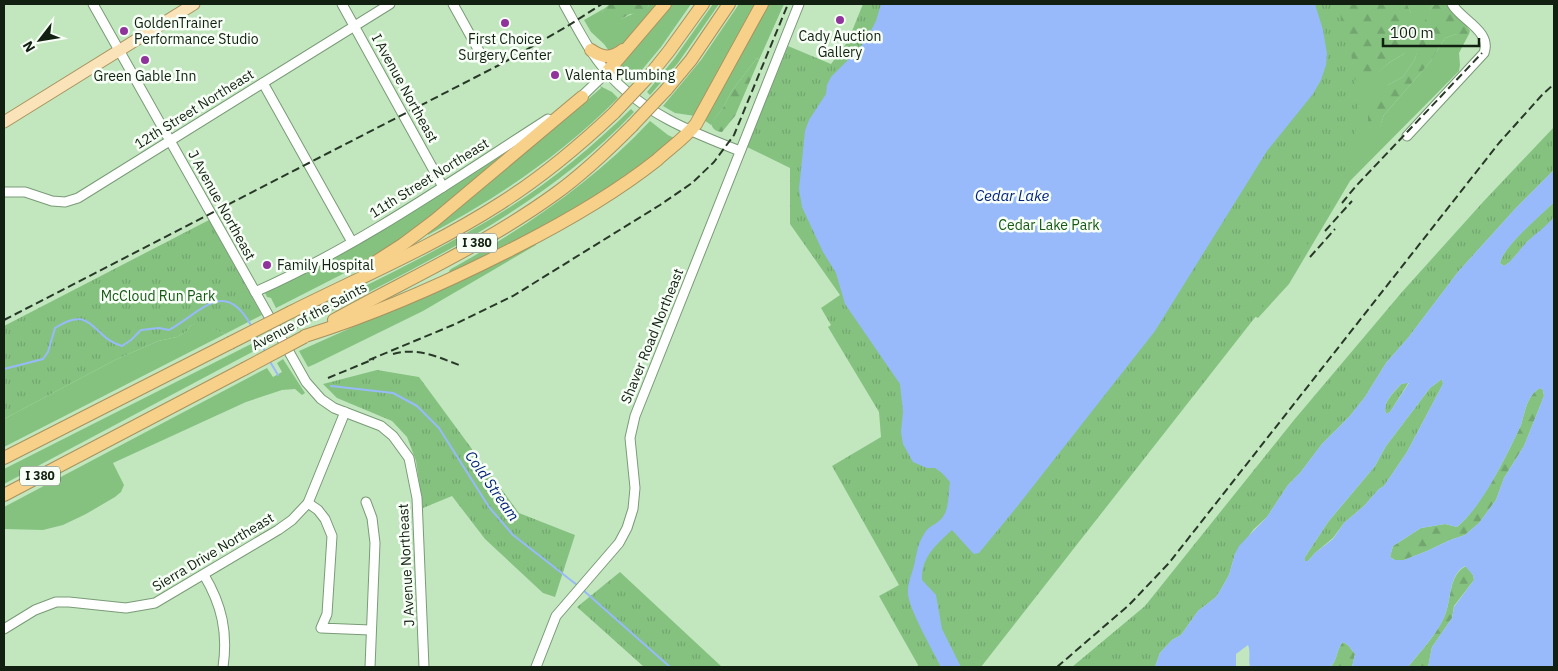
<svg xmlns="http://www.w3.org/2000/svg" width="1558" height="671" font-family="'IBM Plex Sans',sans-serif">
<defs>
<pattern id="forest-firs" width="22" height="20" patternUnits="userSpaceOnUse" patternTransform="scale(1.25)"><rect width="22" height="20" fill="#85c280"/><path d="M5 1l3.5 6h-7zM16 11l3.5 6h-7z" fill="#72a66e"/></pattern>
<pattern id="park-tufts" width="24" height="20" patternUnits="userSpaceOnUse" patternTransform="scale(1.25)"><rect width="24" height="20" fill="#85c280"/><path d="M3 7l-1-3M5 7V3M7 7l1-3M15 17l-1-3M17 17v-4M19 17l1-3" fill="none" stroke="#72a66e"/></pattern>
</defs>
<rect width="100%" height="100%" fill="#c2e7bf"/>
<g fill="#85c280">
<polygon points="649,4 657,4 620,47 609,51 604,44 591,32 584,20 605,8 602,12 621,19 648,7"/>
<polygon points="671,4 691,4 661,47 631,83 616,66"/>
<polygon points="713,4 719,4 678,63 650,95 647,92 674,59"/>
<polygon points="739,4 758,4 695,116 675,113 663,106 701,60"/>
<polygon points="766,4 784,4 759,60 757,58 731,92 723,108 713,120 711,125 704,120"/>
<polygon points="1407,4 1436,4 1431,7 1415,59 1403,77 1388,85 1380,126 1384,115 1431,61 1445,38 1457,34 1469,34 1459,53 1460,65 1459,71 1350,181 1289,284 1258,318 1254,316 1346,79 1377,73 1390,62 1404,54 1411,13"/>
<path d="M600,86L612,92L618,98C560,156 500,196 428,235L426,232L579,107L601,88Z"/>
<path d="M631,109L634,112C539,213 410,270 289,333L286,326C361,287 439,252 510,207C554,179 594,145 631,109Z"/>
<path d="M650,121L668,135L676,139L637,172L536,232L450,274L449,271L451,269C523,229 593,182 650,121Z"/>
<polygon points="513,145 516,146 431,218 372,259 276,308 271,298 267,297 265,293 268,291 347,250"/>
<polygon points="535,242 536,245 423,311 315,364 308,367 299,351 429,293"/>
<polygon points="200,321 225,334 4,447 4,419 115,360 158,341 177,337 187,331 190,326"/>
<polygon points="255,342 258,349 4,484 4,469"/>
<polygon points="283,359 305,393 302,395 295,389 282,390 246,402 113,463 124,485 121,492 115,497 86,514 63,525 43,530 4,529 4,507 267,368 273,377 282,372 277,363"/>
</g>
<g fill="url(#forest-firs)">
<polygon points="610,4 649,4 648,7 641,13 630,14 621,19 608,21 602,12 605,8"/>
<polygon points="1335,4 1407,4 1411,13 1412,37 1404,54 1390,62 1363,86 1349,75"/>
<path d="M1436,4C1438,4 1441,3 1444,4C1452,6 1466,24 1470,31L1469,34H1457L1445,38L1431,61L1384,115L1380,126L1374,131L1368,121V113L1388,85L1403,77L1415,59L1424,23L1431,7Z"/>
<path d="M757,58L759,60L735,116L722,132C716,132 711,128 711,122L723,108L731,92Z"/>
<path d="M1540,388L1543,390L1544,396L1524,446L1504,478L1496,500L1479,523L1465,535L1450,540L1427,551L1404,560H1395L1390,557L1393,546L1421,528L1445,524L1457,527C1477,511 1499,470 1511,446C1514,439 1518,432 1521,425C1525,412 1527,395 1540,388Z"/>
<path d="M1466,566L1473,575L1474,580L1454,606L1452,618L1432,647L1428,667H1408C1420,652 1438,633 1445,615C1452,598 1448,576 1466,566Z"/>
<path d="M1343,642L1348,645L1355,654L1352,667H1330C1338,661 1336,649 1343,642Z"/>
</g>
<g fill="url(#park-tufts)">
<polygon points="863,4 1337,4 1350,45 1359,115 1348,164 1330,207 1296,265 981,667 917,667 918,665 879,596 899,585 832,466 881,437 879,412 828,327 831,325 821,308 840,295 790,224 790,168 747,147 788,46 831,64 848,41"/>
<polygon points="1554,127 1554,170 1516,208 1458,272 1408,338 1386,363 1365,397 1349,417 1322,444 1300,473 1288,485 1267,517 1254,529 1235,554 1229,575 1220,591 1216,597 1198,611 1181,635 1172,640 1160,653 1155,667 1072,667 1145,606 1294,420 1402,292 1483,202"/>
<path d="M1554,202V217L1547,226L1528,241L1510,262L1504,266L1500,263C1504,245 1540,216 1554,202Z"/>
<polygon points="209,220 262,315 225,334 200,322 190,326 187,331 177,337 158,341 115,360 4,419 4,326"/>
<polygon points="377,370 419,377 519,513 575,535 555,597 543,593 485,539 452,496 423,508 416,461 407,437 392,421 337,398 323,384"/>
<polygon points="1442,379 1443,384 1407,452 1384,486 1379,489 1364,506 1344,523 1333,538 1315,553 1308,561 1305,561 1305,557 1328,522 1375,466 1386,446 1430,388"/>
<path d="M1409,382L1390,412L1386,414C1382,402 1394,393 1401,384Z"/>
<polygon points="620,572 722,667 644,667 577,607"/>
</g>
<g fill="#98bafa" fill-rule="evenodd">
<path d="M881,4H1315L1323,30L1327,54L1326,65L1321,80L1313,94L1267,151L1155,331L1016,508L979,553L974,554L971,551L952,530C937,544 921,557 922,580L936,595L942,629L961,667H941C933,651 909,609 908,594C907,582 913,573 915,561C917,552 918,544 923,536C928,526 932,527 939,521C950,513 948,494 950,482L942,473L935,468H927L913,462L903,444L901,432L903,412L900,384L845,304L836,273L823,252L802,207L799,189L805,131L809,120L826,94L827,85L831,77L856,52L866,40L876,21Z"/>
<path d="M1554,170V202C1541,216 1504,245 1500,263L1504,266C1514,260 1519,250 1527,242C1536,233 1546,227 1554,217V667H1428L1432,647L1452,618L1454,607L1474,580L1473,575L1465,566C1448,576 1452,598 1445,615C1439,632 1419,653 1408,667H1352L1355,654L1348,645L1343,642C1336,649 1338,661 1330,667H1250C1248,659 1251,652 1248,645L1236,654V667H1155L1160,653L1172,640L1181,635L1198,611L1216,597L1220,591L1229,575L1235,554L1239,546L1267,517L1288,485L1300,473L1322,444L1349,417L1365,397L1386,363L1408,338L1458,272L1516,208ZM1442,379L1443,384L1407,452L1384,486L1379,489L1364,506L1344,523L1333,539L1315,553L1308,561H1305V557L1328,522L1375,466L1386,446L1430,388ZM1409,383L1390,412L1386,414C1382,402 1394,392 1401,384ZM1540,388L1543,390L1544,396L1524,446L1504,478L1496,500L1479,523L1465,535L1450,540L1427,551L1404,560H1395L1390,557L1393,546L1421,528L1445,524L1457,527C1480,508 1497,473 1511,446C1514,439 1518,432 1521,425C1525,412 1527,395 1540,388Z"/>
</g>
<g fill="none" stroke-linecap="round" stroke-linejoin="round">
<g stroke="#98bafa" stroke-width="2">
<polyline points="256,336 265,351"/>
<polyline points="269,360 278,375"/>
<path d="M4,369L43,359L48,352L55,328C93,303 92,338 122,346L131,340L141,330L159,328L169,330C203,311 225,277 252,327"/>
<polyline points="331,386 393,393 417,406 439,428 489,507 513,535 577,585"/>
<polyline points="583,590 670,667"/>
</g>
<g stroke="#799b76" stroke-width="11">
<g id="minor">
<polyline points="93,4 306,382 321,399 334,408 381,426 393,436 409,458 417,498 424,667"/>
<polyline points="342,4 443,187"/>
<polyline points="453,4 484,60"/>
<path d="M564,4C577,27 589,52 607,72C641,112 691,132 740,151"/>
<polyline points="263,83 352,242"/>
<polyline points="578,100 607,72"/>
<path d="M1407,136L1484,53C1492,31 1461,20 1452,4"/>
<polyline points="4,192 25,192 52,201 65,202 78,198 390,4"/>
<path d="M255,292C359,246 453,180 548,119"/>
<polyline points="366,502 372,518 375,543 370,667"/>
<polyline points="308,503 318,510 325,519 332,536 327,614 321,628 370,630"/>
<path d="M204,575C222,605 228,633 223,667"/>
<polyline points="4,629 35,610 56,602 69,602 126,608 155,603 278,530 292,520 308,503 345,412"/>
<polyline points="536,667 556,616 619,543 627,528 633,509 635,488 630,438 635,416 799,4"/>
</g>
</g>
<g stroke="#a7935f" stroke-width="13">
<polyline id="major" points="4,122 194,4"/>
</g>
<g stroke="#a7935f" stroke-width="14">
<g id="highway">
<path d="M591,50C602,58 612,59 623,50"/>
<polyline points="607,72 665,4"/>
<polyline points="649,76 669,51 703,4"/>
<polyline points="666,90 691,60 729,4"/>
<polyline points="371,265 402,245 434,221 582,97"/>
<path d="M291,312C361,277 434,246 501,203C542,177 579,146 614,113"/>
<path d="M334,320C408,279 486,244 555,194C583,174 608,150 632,126"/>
<path d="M305,336C379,313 450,281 518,246C567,221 614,194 657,160C670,148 685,138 696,124L762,4"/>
<polyline points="4,458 230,343"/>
<polyline points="4,495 244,369"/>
</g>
</g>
<use href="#minor" stroke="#fff" stroke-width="9"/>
<use href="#major" stroke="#fae3b8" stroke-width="11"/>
<use href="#highway" stroke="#f7d189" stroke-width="12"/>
<g stroke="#283927" stroke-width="2" stroke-dasharray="8 4" stroke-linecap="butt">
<polyline points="1342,203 1356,186 1482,53"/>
<polyline points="1325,231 1352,201"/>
<polyline points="1310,257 1335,229"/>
<polyline points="4,320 503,63 566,27 602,4"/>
<path d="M393,354C417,347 438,357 459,365"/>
<polyline points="369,360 453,325 513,296 660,205 692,183 714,162 734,135 788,4"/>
<polyline points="328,378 374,359"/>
<polyline points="1057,667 1129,605 1169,563 1499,143 1542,95 1554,84"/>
</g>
<g stroke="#a7935f" stroke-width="14" stroke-linecap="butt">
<g id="highway-bridge">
<polyline points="614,113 649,76"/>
<polyline points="632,126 666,90"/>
<polyline points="230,343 291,312"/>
<polyline points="244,369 304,337"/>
</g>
</g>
<use href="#highway-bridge" stroke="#f7d189" stroke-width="12"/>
</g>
<g fill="#90339d" stroke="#f7fff6" stroke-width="2">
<circle cx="840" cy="20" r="5"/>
<circle cx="505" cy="23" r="5"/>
<circle cx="124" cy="31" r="5"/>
<circle cx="145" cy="60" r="5"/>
<circle cx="555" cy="75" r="5"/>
<circle cx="267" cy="265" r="5"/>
</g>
<g text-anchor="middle" stroke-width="5" stroke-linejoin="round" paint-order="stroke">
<g fill="#f7fff6" stroke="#576356" stroke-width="1">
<rect x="457" y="233.5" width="40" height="19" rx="4"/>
<rect x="20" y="466.5" width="40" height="19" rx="4"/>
</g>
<g font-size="12" font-weight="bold" fill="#122011">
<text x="477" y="247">I 380</text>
<text x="40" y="480">I 380</text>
</g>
<g font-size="14" fill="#122011" stroke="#f7fff6" text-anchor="start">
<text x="134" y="28">GoldenTrainer<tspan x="134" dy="16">Performance Studio</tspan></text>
<text x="840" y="41" text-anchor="middle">Cady Auction<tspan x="840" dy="16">Gallery</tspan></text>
<text x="505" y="44" text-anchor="middle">First Choice<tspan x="505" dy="16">Surgery Center</tspan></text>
<text x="565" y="80">Valenta Plumbing</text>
<text x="145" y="81" text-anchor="middle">Green Gable Inn</text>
<text x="277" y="270">Family Hospital</text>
</g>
<g font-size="14" fill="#122011" stroke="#f7fff6">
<text transform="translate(405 88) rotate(61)" y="5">I Avenue Northeast</text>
<text transform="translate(194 109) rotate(-32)" y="5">12th Street Northeast</text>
<text transform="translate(429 178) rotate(-32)" y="5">11th Street Northeast</text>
<text transform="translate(222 205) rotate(61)" y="5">J Avenue Northeast</text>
<text transform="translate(309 316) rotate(-28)" y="5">Avenue of the Saints</text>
<text transform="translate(652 336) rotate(-68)" y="5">Shaver Road Northeast</text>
<text transform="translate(213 552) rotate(-31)" y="5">Sierra Drive Northeast</text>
<text transform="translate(406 565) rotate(-93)" y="5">J Avenue Northeast</text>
</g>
<g font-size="14" fill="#175816" stroke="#f7fff6">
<text x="1049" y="230">Cedar Lake Park</text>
<text x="158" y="301">McCloud Run Park</text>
</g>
<g font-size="15" font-style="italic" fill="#001f79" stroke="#f7fff6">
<text x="1012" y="201">Cedar Lake</text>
<text transform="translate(492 486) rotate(55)" y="5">Cold Stream</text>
</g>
</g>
<rect width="1558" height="671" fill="none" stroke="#122011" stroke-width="10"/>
<g transform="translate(40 40) rotate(239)" stroke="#f7fff6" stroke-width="4" paint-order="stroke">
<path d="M0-4L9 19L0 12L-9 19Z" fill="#122011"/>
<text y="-8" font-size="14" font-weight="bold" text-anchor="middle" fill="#122011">N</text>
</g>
<path d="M1383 38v8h96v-8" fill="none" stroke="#122011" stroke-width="2.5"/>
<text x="1390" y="38" font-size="15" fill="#122011" stroke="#f7fff6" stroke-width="4" paint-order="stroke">100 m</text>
</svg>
